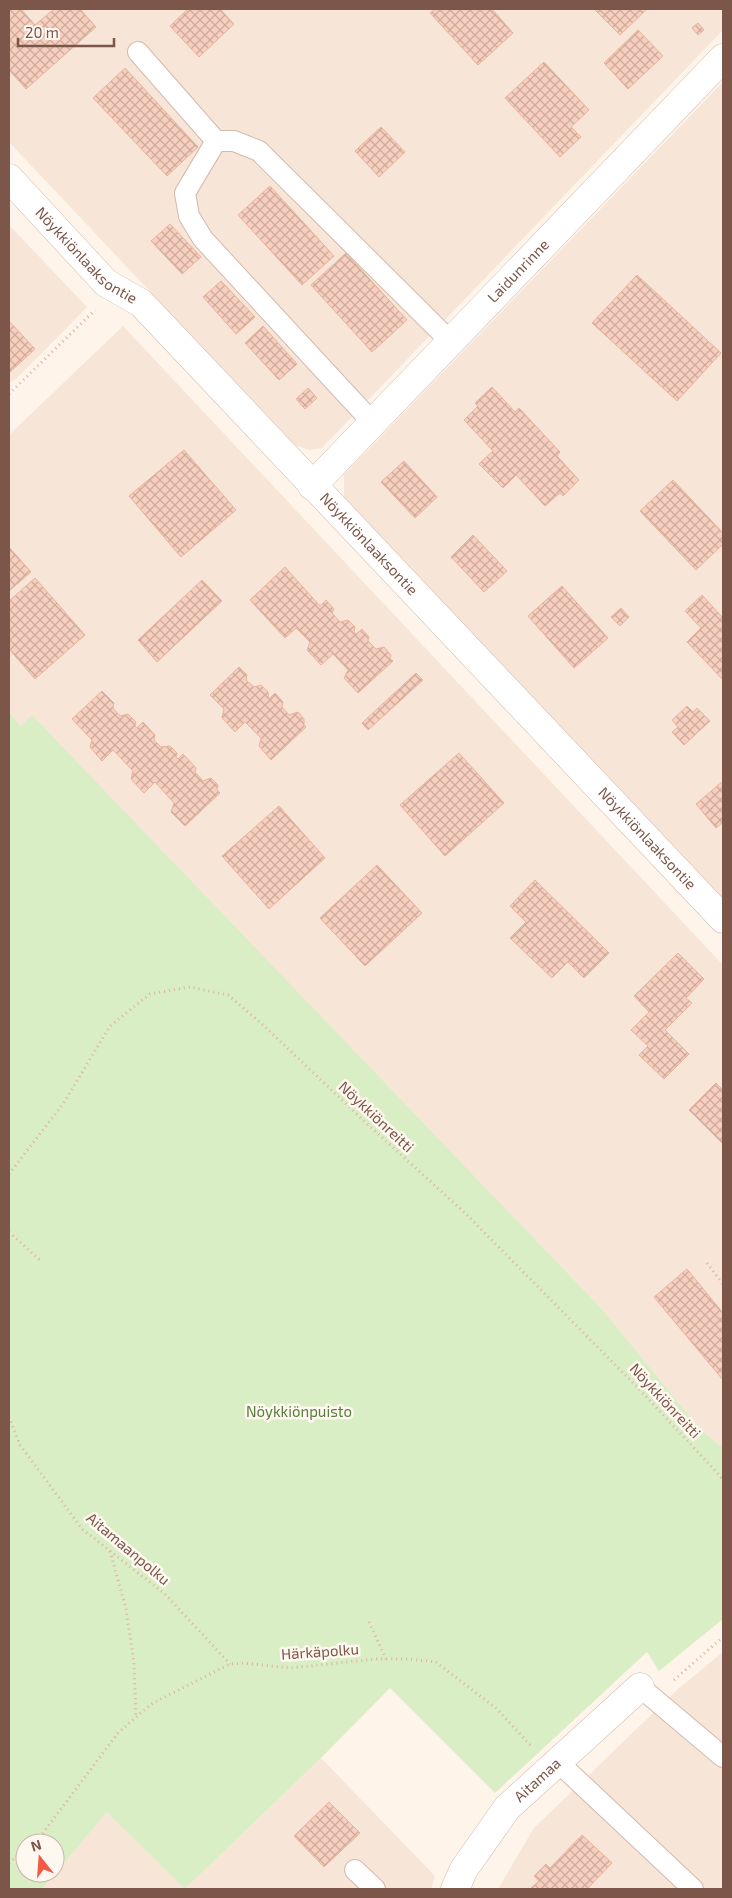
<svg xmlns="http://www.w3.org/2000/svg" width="732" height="1898" font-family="'Exo 2',sans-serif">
<defs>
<pattern id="building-cross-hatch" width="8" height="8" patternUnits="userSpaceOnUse" patternTransform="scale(1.25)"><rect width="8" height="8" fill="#f7cfbe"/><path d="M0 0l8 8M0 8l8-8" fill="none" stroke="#cdab9c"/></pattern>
</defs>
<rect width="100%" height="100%" fill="#fef4e9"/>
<g fill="#f7e5d7">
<polygon points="9,9 723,9 723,30 322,448 309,450 295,445 9,142"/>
<polygon points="723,82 723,900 344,502 344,475"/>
<polygon points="9,225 87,307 16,379 9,383"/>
<polygon points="123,326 723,965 723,1448 702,1431 601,1308 32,716 21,726 9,712 9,435"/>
<polygon points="723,1652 723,1889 498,1889 534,1828 678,1689"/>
<polygon points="321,1758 435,1876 431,1889 42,1889 107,1811 185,1889"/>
</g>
<path fill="#daeec5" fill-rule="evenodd" d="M9,712L21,726L32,715L601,1308L702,1431L723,1448V1619L659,1671L647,1652L495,1793L390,1688L321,1758L185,1889L107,1812L42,1889H9ZM25,1843H55V1873H25Z"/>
<g fill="url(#building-cross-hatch)" stroke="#ebb39c">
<polygon points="9,9 21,9 35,25 54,9 80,9 96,27 26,89 9,70"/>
<polygon points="188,9 220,9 234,24 199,57 170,26"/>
<polygon points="435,9 492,9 513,33 478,65 430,13"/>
<polygon points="594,9 647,9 620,35"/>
<polygon points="698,23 704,30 698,35 692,28"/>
<polygon points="638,30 663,56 628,89 604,63"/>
<polygon points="544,62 589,110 571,127 581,137 560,157 505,98"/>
<polygon points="125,68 198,147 167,176 93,98"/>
<polygon points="381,127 405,152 379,177 355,151"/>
<polygon points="270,186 334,256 302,285 238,215"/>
<polygon points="170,224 201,257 182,274 151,241"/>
<polygon points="346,253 407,320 372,352 311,285"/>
<polygon points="637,275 721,353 677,401 592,323"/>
<polygon points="221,281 255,317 236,334 203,297"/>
<polygon points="9,321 35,349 9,373"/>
<polygon points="263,326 297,364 279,380 245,343"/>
<polygon points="492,387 515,412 519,408 560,452 557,456 579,480 563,496 560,493 545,506 516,475 503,488 479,464 493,451 464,420 478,406 475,403"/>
<polygon points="308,388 317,398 305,409 296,399"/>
<polygon points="184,450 236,510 181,557 129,496"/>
<polygon points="404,461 437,497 415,518 381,482"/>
<polygon points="673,480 723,533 723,544 696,570 640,511"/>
<polygon points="473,535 507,571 484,592 451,557"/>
<polygon points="9,547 31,572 9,591"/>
<polygon points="285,567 320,606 326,600 334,609 332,613 340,622 348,620 355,627 354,632 356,634 362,629 369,637 368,641 376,649 384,647 391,655 390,659 393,661 358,693 344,678 348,670 333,654 321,665 307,650 310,642 296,628 285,638 250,600"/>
<polygon points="35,578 85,635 35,679 9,649 9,601"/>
<polygon points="202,580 222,601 157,662 138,640"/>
<polygon points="562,586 608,638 574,668 528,616"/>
<polygon points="702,595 723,618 723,680 687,642 701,628 685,611"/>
<polygon points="621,608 629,617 620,626 611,617"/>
<polygon points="239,667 247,675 246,680 254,687 261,685 268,692 269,699 275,693 283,702 282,707 289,715 298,712 304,719 304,725 306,727 271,760 259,746 261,738 245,722 235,732 222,718 224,709 210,695"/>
<polygon points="416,673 423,680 368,730 362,723"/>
<polygon points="102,691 114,703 113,708 120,716 128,714 136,722 135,726 137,728 143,722 155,735 154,740 161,747 170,746 177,753 176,757 178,759 183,754 196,768 195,772 203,781 211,778 218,785 217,790 220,793 185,826 171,812 174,803 155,782 144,793 131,779 133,771 113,750 102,761 90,747 92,740 72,719"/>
<polygon points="687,706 693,712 697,708 710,721 684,745 672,732 678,727 672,720"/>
<polygon points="459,753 504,803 445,856 400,805"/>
<polygon points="723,781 723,822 716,828 696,804"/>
<polygon points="279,806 325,858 269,909 222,856"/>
<polygon points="377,865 422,913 365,966 320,918"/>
<polygon points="535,880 609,953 584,978 568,962 552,978 510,938 526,922 510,906"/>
<polygon points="678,953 704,979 686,998 692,1003 665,1030 689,1054 664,1079 639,1055 648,1046 631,1030 649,1012 634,996"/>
<polygon points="716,1083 723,1090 723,1144 689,1110"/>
<polygon points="687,1269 723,1313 723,1380 654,1297"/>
<polygon points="329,1802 360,1833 324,1867 294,1836"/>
<polygon points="582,1835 612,1863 587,1889 530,1889 539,1881 534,1876 546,1864 550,1868"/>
</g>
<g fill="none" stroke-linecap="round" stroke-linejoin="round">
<g stroke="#d3baad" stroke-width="22">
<g id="lane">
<polyline points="138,52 216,141 234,141 259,151 451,342"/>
<polyline points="216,141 185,193 189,216 203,239 373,423"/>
<polyline points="640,1687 723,1757"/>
<polyline points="558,1762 693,1889"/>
<polyline points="355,1870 375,1889"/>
</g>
</g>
<g stroke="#d3baad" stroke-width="29">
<g id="street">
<path id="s1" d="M9,178L106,283L141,303L723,919"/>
<path id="s2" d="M312,486L723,58"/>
<path id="s3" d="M455,1889L464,1869L507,1808L640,1687"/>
</g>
</g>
<g stroke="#ddb2a0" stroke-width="3" stroke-dasharray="1 4" stroke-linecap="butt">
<polyline points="9,394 95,310"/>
<polyline points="9,1174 63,1104 110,1026 150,994 190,987 228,995 262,1024 363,1120 466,1214 638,1388 723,1479"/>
<polyline points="9,1232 41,1261"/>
<polyline points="707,1263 723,1284"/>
<polyline points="9,1417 20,1445 82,1529 165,1594 230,1664"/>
<polyline points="110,1551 126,1609 134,1663 136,1717"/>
<polyline points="369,1622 386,1659"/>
<polyline points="674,1680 723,1637"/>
<polyline points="31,1843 43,1833 118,1733 136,1717 153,1703 230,1664 243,1663 290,1668 376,1659 409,1659 436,1662 497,1709 531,1746"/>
<polyline points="9,1863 25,1849"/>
</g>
<use href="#lane" stroke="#fff" stroke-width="20"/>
<use href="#street" stroke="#fff" stroke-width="28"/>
</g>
<g text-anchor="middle" stroke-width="5" stroke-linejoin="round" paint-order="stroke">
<g font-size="15" fill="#7c5649" stroke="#fff8f1">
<text dy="5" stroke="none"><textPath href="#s1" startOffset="110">Nöykkiönlaaksontie</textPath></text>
<text dy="5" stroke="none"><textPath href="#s2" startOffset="298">Laidunrinne</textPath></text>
<text dy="5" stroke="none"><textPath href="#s1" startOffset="515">Nöykkiönlaaksontie</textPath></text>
<text dy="5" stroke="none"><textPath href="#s1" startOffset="920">Nöykkiönlaaksontie</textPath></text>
<text transform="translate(376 1117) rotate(43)" y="5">Nöykkiönreitti</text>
<text transform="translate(665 1401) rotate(47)" y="5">Nöykkiönreitti</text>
<text transform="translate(128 1549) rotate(40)" y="5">Aitamaanpolku</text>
<text transform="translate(320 1652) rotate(-4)" y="5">Härkäpolku</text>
<text dy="5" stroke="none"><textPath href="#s3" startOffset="138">Aitamaa</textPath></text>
</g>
<g font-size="15" fill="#567d3c" stroke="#fff8f1">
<text x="299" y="1417">Nöykkiönpuisto</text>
</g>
</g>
<rect width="732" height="1898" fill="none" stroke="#7c5649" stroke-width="20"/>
<g transform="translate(40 1858) rotate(343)"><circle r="24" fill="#fff8f1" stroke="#cbb7ae"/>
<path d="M0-4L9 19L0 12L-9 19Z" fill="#f35a44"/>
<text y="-8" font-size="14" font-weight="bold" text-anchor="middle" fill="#7c5649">N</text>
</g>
<path d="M18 38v8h96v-8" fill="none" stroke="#7c5649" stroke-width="2.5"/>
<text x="25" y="38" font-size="15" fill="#7c5649" stroke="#fff8f1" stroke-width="4" paint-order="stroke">20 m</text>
</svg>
